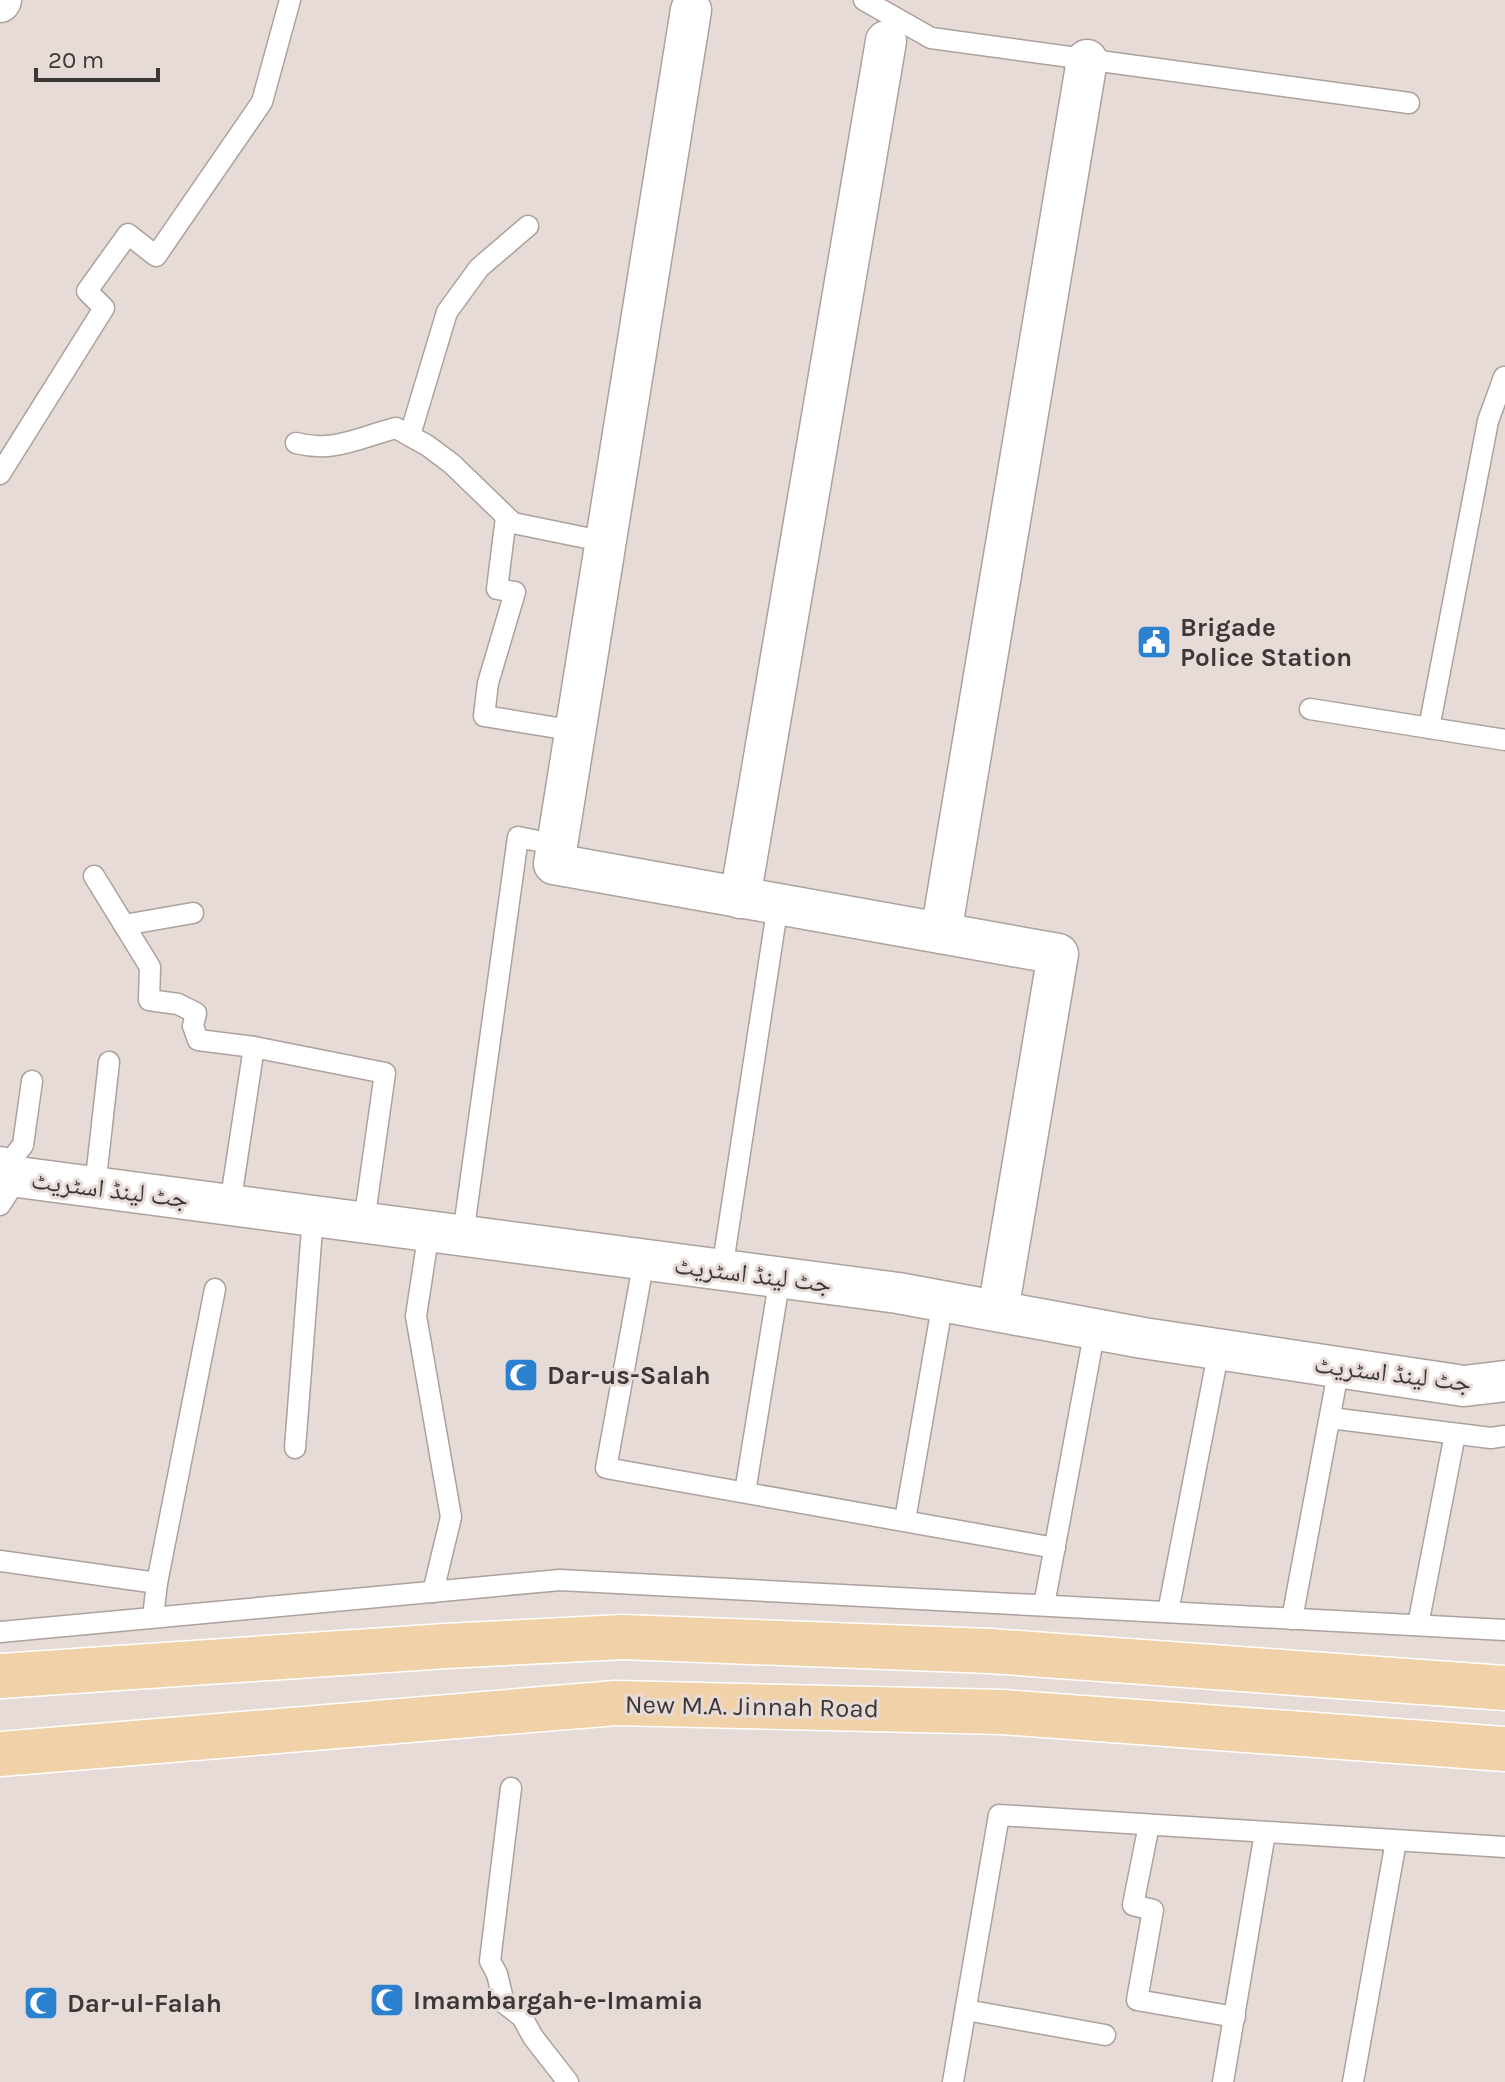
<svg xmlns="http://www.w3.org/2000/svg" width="1505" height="2082" font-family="Karla,'Noto Naskh Arabic',sans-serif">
<rect width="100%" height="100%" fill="#e7dbd7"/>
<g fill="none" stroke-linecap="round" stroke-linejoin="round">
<g stroke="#aca19d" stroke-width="23">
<g id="service">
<polyline points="864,0 931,38 1409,103"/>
<polyline points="410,435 447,312 479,268 528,226"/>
<path d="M296,443C334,453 360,437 396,428L428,446L452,464L513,523L606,542"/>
<polyline points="0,474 104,308 87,291 128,234 156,256 262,102 290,0"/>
<polyline points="506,517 497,589 515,592 488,683 484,716 576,731"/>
<polyline points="1310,709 1505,740"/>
<polyline points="1429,728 1488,421 1504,377"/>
<polyline points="94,876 150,967 149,1000 178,1004 196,1013 193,1026 198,1040 254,1047"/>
<polyline points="124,925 193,913"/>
<polyline points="4,1169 23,1145 32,1081"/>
<polyline points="95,1187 109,1062"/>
<polyline points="0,1205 18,1177"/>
<polyline points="230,1205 254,1047 385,1073 364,1222"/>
<polyline points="429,1231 416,1316 451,1517 433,1592"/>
<polyline points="463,1235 518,837 558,845"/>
<polyline points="644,1260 606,1468 1055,1548"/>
<polyline points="722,1270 778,904"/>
<polyline points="1330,1418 1491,1438 1505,1436"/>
<polyline points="295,1448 313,1216"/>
<polyline points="745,1492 780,1277"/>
<polyline points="905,1520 943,1301"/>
<polyline points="0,1561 157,1583"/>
<polyline points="1044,1605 1095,1329"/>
<polyline points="1168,1612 1219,1349"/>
<polyline points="153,1617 157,1583 215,1289"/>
<polyline points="1292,1619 1339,1367"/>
<polyline points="1418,1625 1455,1434"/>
<polyline points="0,1632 560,1580 1505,1630"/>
<polyline points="511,1788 490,1961 497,1974 504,2003 522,2017 533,2037 568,2082"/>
<polyline points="1149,1825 1133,1905 1153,1910 1137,2000 1235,2017"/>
<polyline points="966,2010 1105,2035"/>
<polyline points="953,2082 999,1815 1505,1847"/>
<polyline points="1223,2082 1265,1833"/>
<polyline points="1353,2082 1396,1841"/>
</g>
</g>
<g stroke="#aca19d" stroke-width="43">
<g id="minor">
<polyline points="0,2 1,0"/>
<polyline points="691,10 554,864 1058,954 998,1311"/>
<polyline points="740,898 886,41"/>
<polyline points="941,933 1087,60"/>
<polyline points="0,1167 18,1177 898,1293 1143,1338 1464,1386 1505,1381"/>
</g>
</g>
<g stroke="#fff" stroke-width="47">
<g id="primary">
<polyline points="0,1676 446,1646 623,1637 990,1651 1505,1688"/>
<polyline points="0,1754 616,1703 1003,1712 1505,1749"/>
</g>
</g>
<use href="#service" stroke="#fff" stroke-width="20"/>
<use href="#minor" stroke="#fff" stroke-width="40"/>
<use href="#primary" stroke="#f1d1a8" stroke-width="44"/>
</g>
<defs>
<g id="civic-square" transform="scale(1.8)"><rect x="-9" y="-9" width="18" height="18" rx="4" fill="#2b81d0" stroke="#e7dbd7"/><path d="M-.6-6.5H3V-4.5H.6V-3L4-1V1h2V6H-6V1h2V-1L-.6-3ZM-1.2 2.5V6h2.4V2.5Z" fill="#fff"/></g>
<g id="mosque-square" transform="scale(1.8)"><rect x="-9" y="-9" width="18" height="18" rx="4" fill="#2b81d0" stroke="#e7dbd7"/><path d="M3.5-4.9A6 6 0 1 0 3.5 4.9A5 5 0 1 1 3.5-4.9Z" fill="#fff"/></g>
</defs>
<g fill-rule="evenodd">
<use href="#civic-square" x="1154" y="642"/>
<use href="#mosque-square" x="521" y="1375"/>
<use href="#mosque-square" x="387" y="2000"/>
<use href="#mosque-square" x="41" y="2003"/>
</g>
<g text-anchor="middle" stroke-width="6" stroke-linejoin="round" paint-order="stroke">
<g font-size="26" font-weight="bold" fill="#3c3836" stroke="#e7dbd7" text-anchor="start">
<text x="1180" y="636">Brigade<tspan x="1180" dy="30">Police Station</tspan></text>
<text x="547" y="1384">Dar-us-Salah</text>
<text x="413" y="2009">Imambargah-e-Imamia</text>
<text x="67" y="2012">Dar-ul-Falah</text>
</g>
<g font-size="26" fill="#3c3836" stroke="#e7dbd7">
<text transform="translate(110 1189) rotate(7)" y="9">جٹ لینڈ اسٹریٹ</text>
<text transform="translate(753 1274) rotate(7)" y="9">جٹ لینڈ اسٹریٹ</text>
<text transform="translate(1393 1373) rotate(7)" y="9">جٹ لینڈ اسٹریٹ</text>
<text transform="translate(752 1706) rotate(1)" y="9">New M.A. Jinnah Road</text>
</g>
</g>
<path d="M36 68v12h122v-12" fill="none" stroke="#3c3836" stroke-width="4"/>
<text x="48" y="68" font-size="24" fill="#3c3836" stroke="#e7dbd7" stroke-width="6" paint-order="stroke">20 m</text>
</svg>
